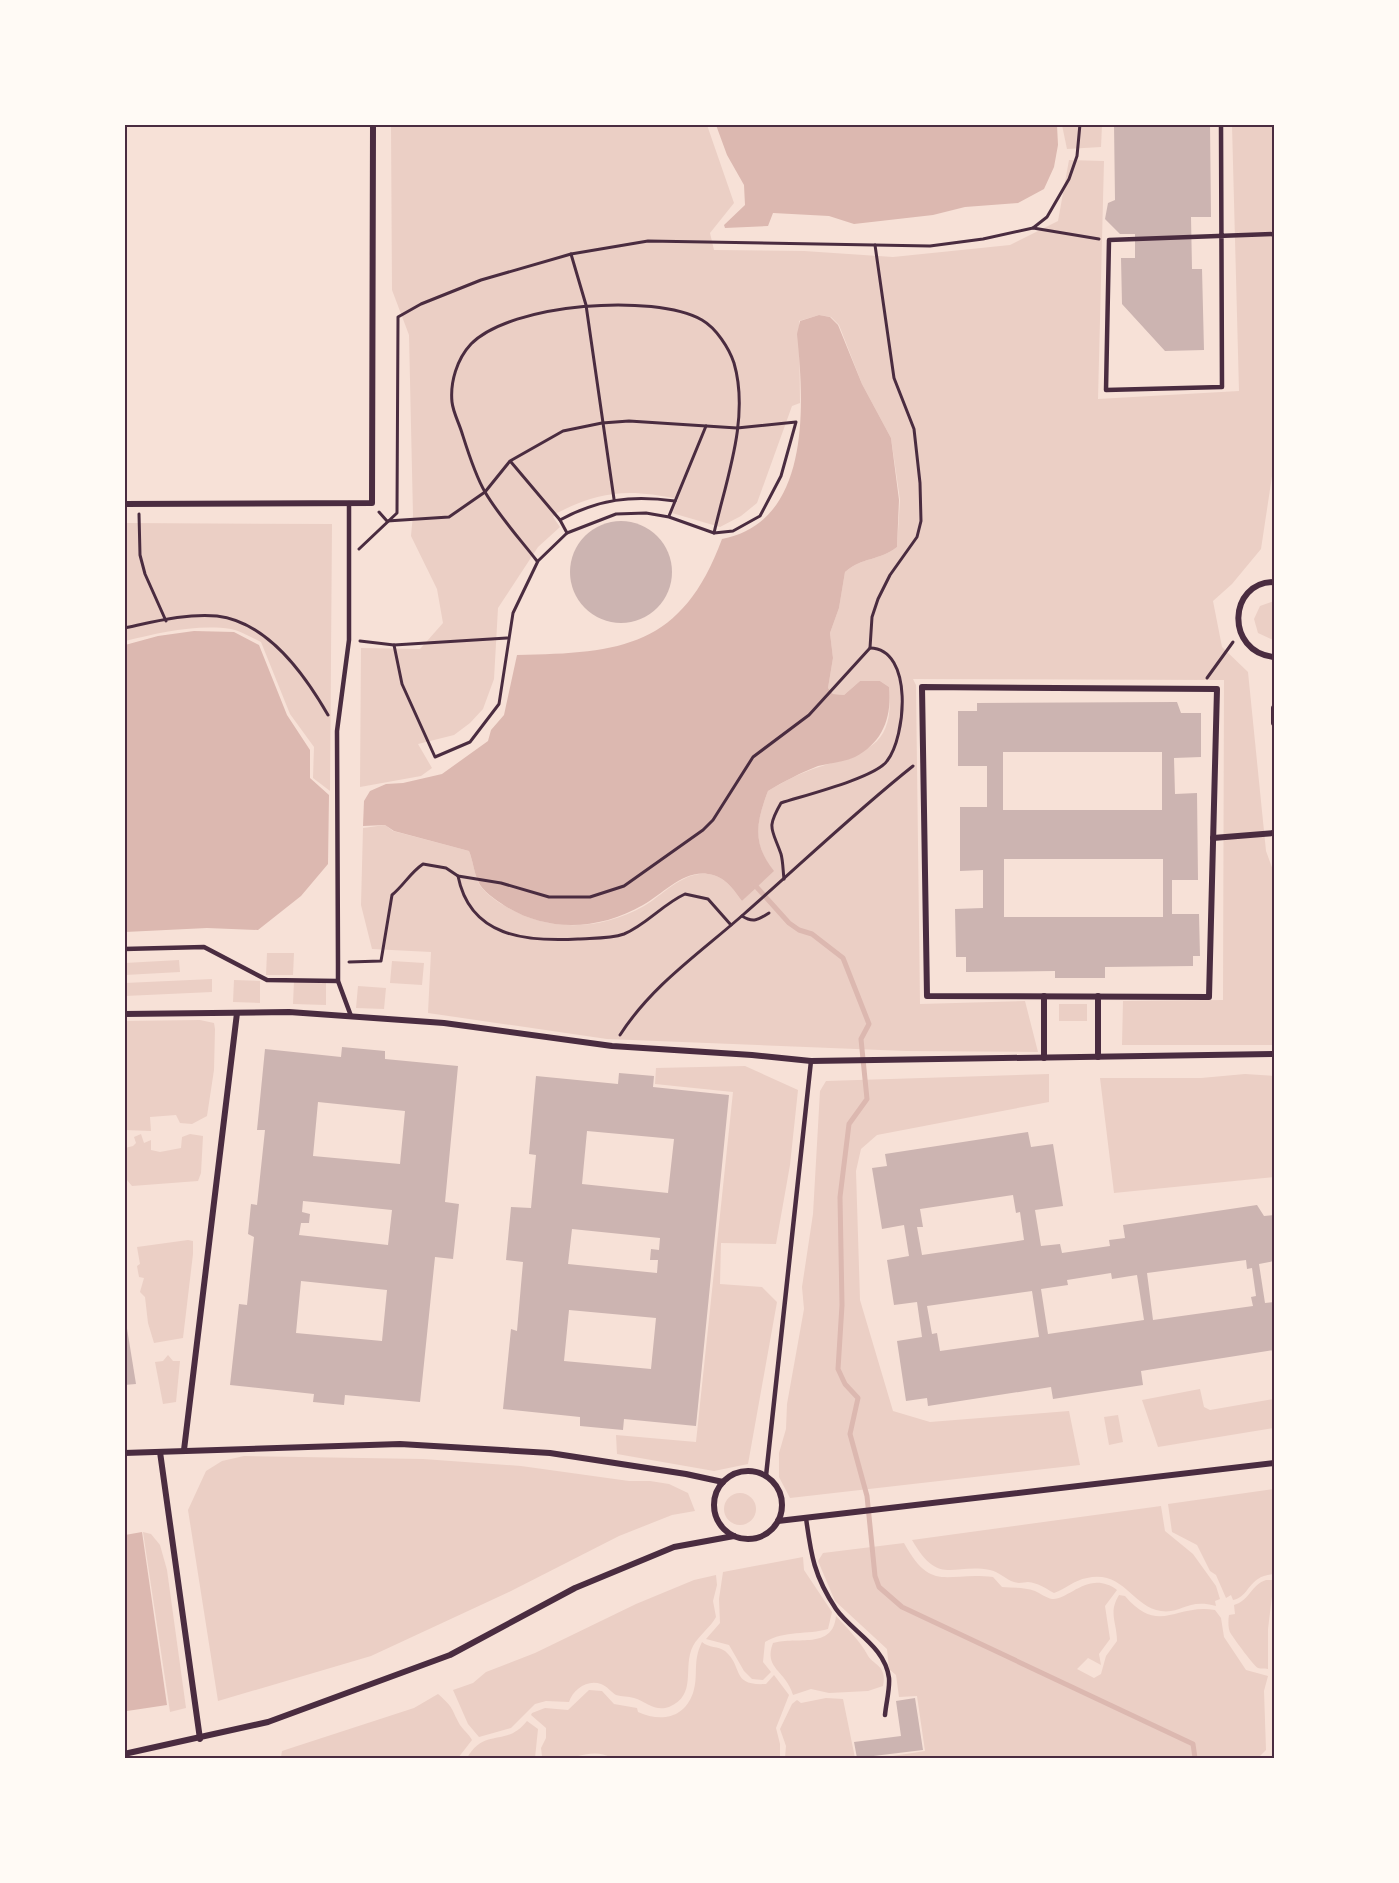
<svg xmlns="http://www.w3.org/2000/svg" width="1399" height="1883" font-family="'Work Sans',sans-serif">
<rect width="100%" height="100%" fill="#f7e1d7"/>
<g fill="#ebcfc5">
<path d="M391,125H707L734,203L710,233L714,250L804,251L893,257L1010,245L1058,221L1069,160L1104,161L1098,399L1239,391L1232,125H1274V463L1261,549L1232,584L1213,601L1222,647L1248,672L1266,851L1274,873V1045H1122L1123,1001L1223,1000L1224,680L913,679L916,685L920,1004L1025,1001L1038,1052L906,1051L607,1039L428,1013L431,952L372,949L361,905L363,828L385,825L393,831L469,851C473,861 474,872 478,882C482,891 496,901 505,906C547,932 600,931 644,906C663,895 683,871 708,874C725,876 733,889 742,901L773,871C752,842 756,823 768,791C785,781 800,773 819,767C866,751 895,748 889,687L880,681H860L844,695L833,694L828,688L833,658L830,633L839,608L845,572C862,557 879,561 897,547L900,500L891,438L862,384L839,325L831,317L819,315L799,321L800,403L792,406L757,503L741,516L720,527L672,513L678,499C630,489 602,490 557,513L553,517L560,527L538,547L498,608L494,679L483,709L470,723L454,735L418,744L432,768L421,776L360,787L361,648L420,649L443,623L437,589L411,536L413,515L409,335L392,290Z"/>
<polygon points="1062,125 1102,125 1101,147 1067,149"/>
<path d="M124,523L332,524L330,791L313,778L314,747L290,714L261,642C252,638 241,631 231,629C196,624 159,633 125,641Z"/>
<polygon points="1274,601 1274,640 1273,640 1258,633 1254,619 1260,606"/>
<polygon points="267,953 294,953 293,975 266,975"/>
<polygon points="179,960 180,972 125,975 125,963"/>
<polygon points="392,961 424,963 422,985 390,983"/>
<polygon points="212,979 212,992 125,996 125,983"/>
<polygon points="234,980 260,981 260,1003 233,1002"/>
<polygon points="294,981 326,982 326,1005 293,1004"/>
<polygon points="358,986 386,988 384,1009 356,1008"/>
<rect x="1059" y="1004" width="28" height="17"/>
<polygon points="200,1020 214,1023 215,1029 214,1070 207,1116 192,1124 180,1123 176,1115 150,1117 151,1131 125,1130 125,1021"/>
<polygon points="745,1066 798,1090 790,1165 776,1244 721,1243 720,1284 762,1287 777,1302 748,1464 714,1471 617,1454 616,1435 696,1442 733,1092 655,1084 656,1068"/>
<polygon points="1049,1074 1049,1102 877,1135 861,1149 856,1171 860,1300 893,1411 930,1422 1069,1411 1080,1465 790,1498 779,1477 779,1453 786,1429 787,1404 804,1309 802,1287 813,1214 820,1091 826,1081"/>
<polygon points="1245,1074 1274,1076 1274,1177 1114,1193 1100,1078 1201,1078"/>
<polygon points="141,1134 144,1143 151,1140 151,1150 160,1152 181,1148 182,1137 190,1134 203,1136 201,1173 198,1181 132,1186 127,1180 125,1148 133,1146 136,1143 134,1137"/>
<polygon points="188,1240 193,1241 193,1254 183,1338 154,1343 148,1323 145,1297 140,1292 144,1278 139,1277 137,1266 140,1264 137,1247"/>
<polygon points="168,1355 173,1361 180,1361 176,1402 163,1404 155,1362 163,1361"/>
<polygon points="1200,1389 1204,1407 1210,1410 1274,1399 1274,1428 1158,1447 1142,1400"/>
<polygon points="1118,1415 1123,1442 1109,1445 1104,1417"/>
<polygon points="244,1456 423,1459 521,1466 629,1481 650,1481 669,1484 688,1493 695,1511 672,1515 619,1536 511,1591 371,1656 218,1701 188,1510 206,1471 222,1461"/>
<path d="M1274,1489V1574C1247,1576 1251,1596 1233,1600L1231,1595L1226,1598L1216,1575L1210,1571L1197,1545L1172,1532L1168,1504Z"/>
<circle cx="740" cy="1509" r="16"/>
<path d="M1161,1506L1165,1531L1193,1554L1216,1586L1220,1599L1215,1601L1216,1606C1187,1598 1182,1614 1161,1611C1132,1607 1124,1570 1087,1578C1074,1580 1066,1589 1054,1593C1045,1588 1038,1583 1028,1582C1024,1582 1019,1584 1014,1582C1006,1580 1000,1572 990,1570C952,1563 939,1587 912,1540Z"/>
<polygon points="143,1532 151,1534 160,1545 167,1570 186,1708 170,1712"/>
<path d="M904,1543C932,1594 946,1571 993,1577L1002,1587C1013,1588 1024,1587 1035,1591C1040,1593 1046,1598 1052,1599C1068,1601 1089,1569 1117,1590L1105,1606L1110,1639L1099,1654L1101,1665L1088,1658L1077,1669L1094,1678L1101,1674L1106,1656L1117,1641C1117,1622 1108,1613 1119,1595L1125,1596C1159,1636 1176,1603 1215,1610L1221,1618L1224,1637L1246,1670L1268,1676L1264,1691L1266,1750L1258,1758H880L925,1751L917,1696L899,1697L896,1675L889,1669L887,1649L835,1601L818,1561L823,1553Z"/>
<path d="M803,1557L804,1570L832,1612L828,1629C807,1635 785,1630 765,1642L763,1662L771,1672L763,1680L752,1679L744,1671L729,1645L706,1639L720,1623L719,1599L723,1572Z"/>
<path d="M716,1575L717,1585L713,1601L716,1617C710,1628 699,1635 693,1646C682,1667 698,1695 669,1707C655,1712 647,1702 634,1698C628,1696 622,1697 616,1695C611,1692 607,1686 601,1684C588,1679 573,1689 569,1702L546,1701L535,1704L511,1728L479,1737L468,1724L453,1690L473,1683L486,1672L535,1653L636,1604L694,1580Z"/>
<path d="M1266,1580H1274L1268,1629V1669C1264,1668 1261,1669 1258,1668C1253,1665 1235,1640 1231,1634C1228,1630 1228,1621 1229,1615L1235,1614L1234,1605C1249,1601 1252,1584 1266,1580Z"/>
<path d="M836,1616C847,1628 859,1640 867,1654C872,1665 888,1665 883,1686L868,1691L829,1693L811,1689L793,1695C786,1670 763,1669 773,1643C797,1636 833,1650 836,1616Z"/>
<path d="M702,1642C709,1648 718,1646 725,1651C744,1667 730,1686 766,1684L774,1675L789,1695L776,1728L780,1744V1758H611C589,1744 562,1769 542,1756L541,1748L546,1738V1728L531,1715L532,1713L545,1708L568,1710L589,1690L602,1691L614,1704L637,1708L638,1712C660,1722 684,1719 693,1693C699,1675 692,1662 702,1642Z"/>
<path d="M438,1694C455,1709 450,1707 460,1725C464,1731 469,1734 472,1740L458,1758L281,1757L282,1751L288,1749L414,1708Z"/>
<polygon points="826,1698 843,1699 855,1758 785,1758 786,1746 780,1729 792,1704 797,1700 801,1703"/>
<path d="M527,1721L538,1729L535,1758H467C485,1727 506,1748 527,1721Z"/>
</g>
<g fill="#dcb8b0">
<polygon points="716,125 1057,125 1058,145 1054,167 1044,189 1018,203 965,207 933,215 854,224 829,216 773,213 768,226 725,228 724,225 745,205 744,185 727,155"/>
<path d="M819,315L830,317L838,325L862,384L891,438L899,500L897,547C879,561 862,557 845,572L839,608L830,633L833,658L828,688L833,694L844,695L860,681H880L889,687C892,717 883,742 855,757C844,762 830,763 818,766C800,773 785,781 768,791C756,823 752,843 774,871L742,901C733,889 725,876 708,874C683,870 663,894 643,905C600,930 548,933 505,906C496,900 482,891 478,881C474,872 473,861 469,851L394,831L385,825L363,826L364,801L370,791L386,784L403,783L442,774L488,741L491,730L504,715L517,655C622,653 682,647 722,539C812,522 804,403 797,334L800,321Z"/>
<polygon points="194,631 234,632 259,645 287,715 310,750 310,778 329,795 328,864 301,896 258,930 207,928 125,932 125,645 158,636"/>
<polygon points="142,1532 167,1705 127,1711 125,1535"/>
</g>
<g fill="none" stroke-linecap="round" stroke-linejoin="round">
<polyline stroke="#dcb8b0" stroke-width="5" points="753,883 789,923 799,930 812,934 843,958 869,1024 861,1039 867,1099 849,1124 840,1197 842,1305 838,1369 845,1384 858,1398 850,1434 867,1496 875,1576 879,1587 902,1607 1193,1744 1195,1758"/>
</g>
<g fill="#ccb4b1" fill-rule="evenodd">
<polygon points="1114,124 1210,124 1211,217 1191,217 1192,269 1202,269 1204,350 1165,351 1122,304 1121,258 1135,258 1135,234 1120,234 1105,219 1108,203 1115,200"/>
<circle cx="621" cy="572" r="51"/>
<path d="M1177,702L1181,713H1201V757L1174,758L1175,794L1197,793L1198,880H1172V914H1199L1200,956H1193V966L1105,967V978H1055V971L966,972V957H956L955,909L983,908V870L960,871V807H987V766H958V711H977V703ZM1003,752H1162V810H1003ZM1004,859H1163V917H1004Z"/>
<path d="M342,1047L385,1051V1059L458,1066L445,1202L459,1204L453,1259L435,1257L420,1402L345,1395L344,1405L313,1402L314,1394L230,1385L239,1304L247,1305L254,1237L248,1234L251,1204L257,1205L265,1130H257L265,1049L341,1057ZM318,1102L405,1111L400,1164L313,1156ZM303,1201L392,1210L388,1245L299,1235L301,1223H309L310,1214L302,1212ZM301,1281L387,1290L382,1341L296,1333Z"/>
<path d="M619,1073L654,1076L653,1087L729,1095L696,1426L624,1419L623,1430L580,1426V1417L503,1409L511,1329L517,1331L523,1262L506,1260L511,1207L531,1208L536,1155L529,1154L536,1076L618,1084ZM587,1131L674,1139L668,1193L582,1184ZM572,1229L660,1238L659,1250L651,1249L650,1260H658L657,1273L568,1264ZM569,1310L656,1318L651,1369L564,1361Z"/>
<path d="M1028,1132L1031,1147L1053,1144L1063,1206L1035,1210L1041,1246L1060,1244L1062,1253L1110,1246L1109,1240L1125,1238L1123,1225L1257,1205L1264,1216L1274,1215V1261L1259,1264L1265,1303L1274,1302V1350L1141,1371L1143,1385L1053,1399L1051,1387L928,1406L927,1398L906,1401L897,1341L922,1337L917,1302L894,1305L887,1260L909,1256L904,1225L882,1229L872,1168L887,1166L885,1154ZM1013,1195L1016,1213L1020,1212L1024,1240L922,1255L917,1227H923L920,1209ZM1246,1260L1247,1269L1252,1268L1256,1296L1251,1297L1253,1306L1153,1320L1147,1273ZM1111,1273L1112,1279L1137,1275L1144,1320L1048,1334L1041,1289L1068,1285L1067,1280ZM1032,1291L1039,1337L940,1351L937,1333L932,1334L927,1306Z"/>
<polygon points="124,1310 136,1384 124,1385"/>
<polygon points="915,1698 923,1750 857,1758 854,1742 901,1736 896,1701"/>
</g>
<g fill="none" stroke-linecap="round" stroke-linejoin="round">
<g stroke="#4a2c40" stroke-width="3">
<polyline points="1033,228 1099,239"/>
<polyline points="571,254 586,305 614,499"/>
<polyline points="511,462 560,520 567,533"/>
<polyline points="379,512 387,521 449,517 485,492 510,461 563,431 602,423 629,421 737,428 796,422 781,476 760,516 733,531 714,533 669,517 646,513 616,514 567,533 538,561 513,613 499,704 470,742 435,757 402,684 394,645"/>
<polyline points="139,514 140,555 145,574 166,621"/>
<polyline points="669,516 706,426"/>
<path d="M560,520C598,499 632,495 675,501"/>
<polyline points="359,549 397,513 398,317 421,304 481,280 571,254 648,241 930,246 983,239 1033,228 1047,217 1069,179 1077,156 1080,124"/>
<path d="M537,561C520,539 499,516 485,492C475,475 468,452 462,433C459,423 453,412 452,402C450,382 457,359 471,344C511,303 654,293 702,320C716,328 729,348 734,363C750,418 726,480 714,533"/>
<path d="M124,628C153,622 187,613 217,616C268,622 305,675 328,715"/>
<polyline points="360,641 394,645 507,638"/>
<polyline points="1207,678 1233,642"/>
<path d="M458,876C470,937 526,942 578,939C592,938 610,939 624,934C646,925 663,904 685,894L708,899L731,925"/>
<path d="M784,879C783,871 783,861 781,854C772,828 766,829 781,803C802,796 875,778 887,761C906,737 914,649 870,648"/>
<path d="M742,916C753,923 758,920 769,913"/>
<path d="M349,962L381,961L392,895C404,885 410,873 423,864L446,868L458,876L501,883L549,897H590L624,886L703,830L713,820L753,757L809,715L870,648L872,617L878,599L890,575L917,537L921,521L920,483L914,429L894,378L875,245"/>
<path d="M620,1035C652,985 700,953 744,914C800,865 854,813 913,766"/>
</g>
<g stroke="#4a2c40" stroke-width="4.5">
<polyline points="1221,124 1222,387 1106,390 1109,240 1274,234"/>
<polyline points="349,503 349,640 337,731 338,963 338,981 351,1016"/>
<polyline points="124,949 204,947 267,980 338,981"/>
<polyline points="766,1476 811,1061"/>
<path d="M806,1518C811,1555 814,1576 836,1609C852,1632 885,1646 889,1678C890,1689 886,1703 885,1715"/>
</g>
<g stroke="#4a2c40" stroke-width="6">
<polyline points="124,504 372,503 373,124"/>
<path d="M1274,582C1228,582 1225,652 1274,657"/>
<polygon points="922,687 1217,689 1209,997 927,996"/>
<polyline points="1274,708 1274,723"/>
<polyline points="1213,838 1274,833"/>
<polyline points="1044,996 1044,1058"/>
<polyline points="1098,996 1098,1057"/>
<polyline points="124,1014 289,1012 444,1023 612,1046 752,1055 811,1061 1274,1054"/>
<polyline points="184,1450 237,1013"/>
<polyline points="160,1452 200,1739"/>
<polyline points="124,1453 400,1444 550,1453 686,1474 723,1482"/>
<circle cx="748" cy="1505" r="34"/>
<polyline points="778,1521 1274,1463"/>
<polyline points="124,1754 268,1722 450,1655 575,1588 674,1547 734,1536"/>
</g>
</g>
<rect width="1399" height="1883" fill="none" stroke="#fffaf5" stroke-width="252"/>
<rect x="126" y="126" width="1147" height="1631" fill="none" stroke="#4a2c40" stroke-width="2"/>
</svg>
